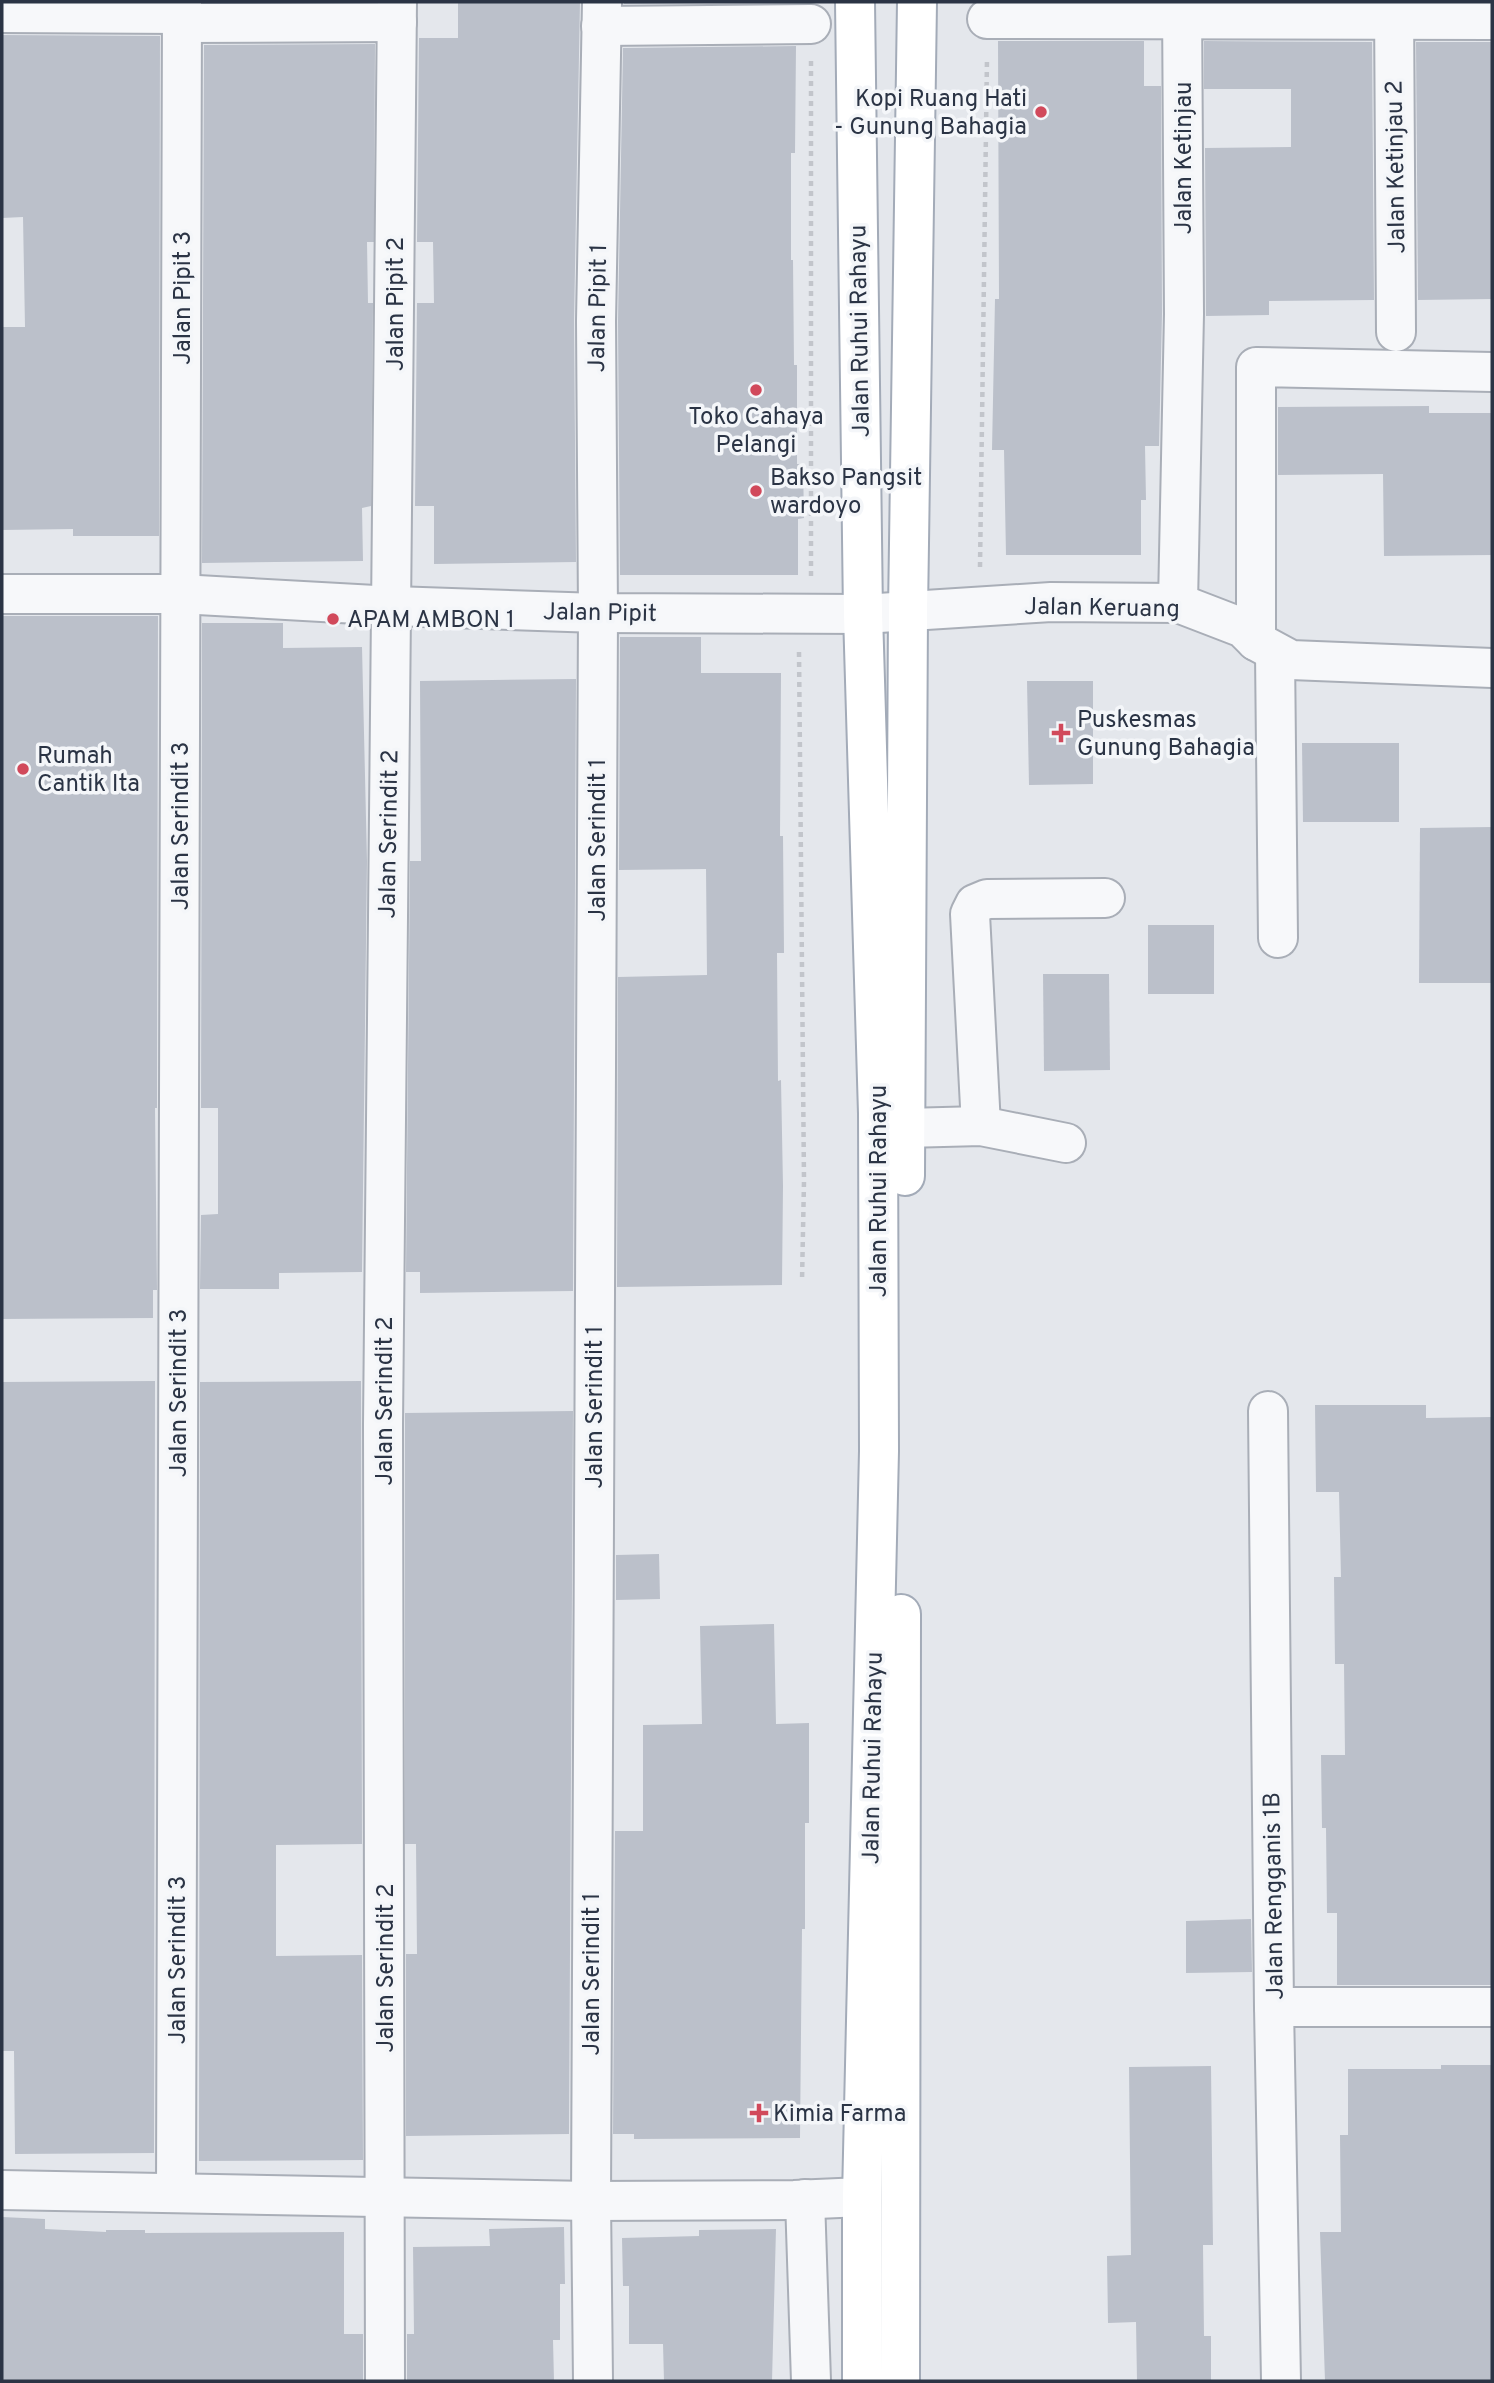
<svg xmlns="http://www.w3.org/2000/svg" width="1494" height="2383" font-family="Overpass,sans-serif">
<rect width="100%" height="100%" fill="#e4e7ec"/>
<g fill="#bbc0ca">
<polygon points="458,2 580,2 574,321 576,562 434,564 434,506 415,506 417,303 434,303 433,242 417,242 419,38 458,38"/>
<polygon points="624,2 796,2 624,4"/>
<polygon points="2,35 160,36 159,536 73,536 73,529 2,530 2,327 25,327 23,217 2,218"/>
<polygon points="998,41 1144,41 1144,86 1161,86 1162,314 1159,446 1145,446 1146,500 1141,500 1141,555 1006,555 1004,450 992,450 995,299 999,299"/>
<polygon points="1204,41 1372,42 1374,300 1269,301 1269,315 1206,316 1205,148 1291,147 1291,89 1204,89"/>
<polygon points="1416,42 1492,42 1492,299 1418,300"/>
<polygon points="375,44 374,242 367,242 368,303 373,303 371,506 362,508 363,561 202,563 204,45"/>
<polygon points="796,46 795,153 791,153 791,260 793,260 794,365 797,365 797,464 803,464 804,518 798,519 798,575 620,575 618,321 623,48"/>
<polygon points="1429,406 1429,413 1491,413 1492,555 1384,556 1383,474 1278,475 1278,407"/>
<polygon points="2,616 158,616 157,1108 155,1108 157,1290 153,1290 153,1318 2,1319"/>
<polygon points="202,623 283,623 283,648 362,647 367,861 362,1272 279,1273 279,1289 200,1289 201,1215 218,1214 218,1108 201,1108"/>
<polygon points="620,637 701,637 701,673 781,673 780,836 783,836 784,953 777,953 778,1081 781,1080 783,1186 782,1285 617,1287 618,977 707,975 706,869 619,870"/>
<polygon points="576,679 573,1291 420,1293 420,1272 406,1272 410,861 421,861 420,681"/>
<polygon points="1027,681 1093,681 1093,784 1029,785"/>
<polygon points="1302,743 1399,743 1399,822 1303,822"/>
<polygon points="1492,827 1492,983 1419,983 1420,828"/>
<rect x="1148" y="925" width="66" height="69"/>
<polygon points="1043,974 1109,974 1110,1070 1044,1071"/>
<polygon points="155,1381 154,2153 15,2154 14,2051 2,2051 2,1382"/>
<polygon points="361,1381 362,1844 276,1845 276,1956 362,1955 363,2160 199,2161 200,1382"/>
<polygon points="1315,1405 1426,1405 1426,1418 1492,1417 1492,1985 1337,1985 1337,1913 1327,1913 1326,1828 1322,1828 1321,1755 1345,1755 1344,1664 1335,1664 1334,1577 1341,1577 1339,1492 1316,1492"/>
<polygon points="573,1411 569,2134 406,2136 406,1954 417,1954 416,1844 405,1844 405,1413"/>
<polygon points="659,1554 660,1599 616,1600 616,1555"/>
<polygon points="774,1624 776,1724 809,1723 809,1823 805,1823 805,1929 802,1929 800,2138 634,2139 634,2134 613,2134 615,1831 643,1831 643,1725 702,1724 700,1626"/>
<polygon points="1251,1919 1252,1972 1186,1973 1186,1921"/>
<polygon points="1441,2065 1492,2065 1492,2381 1325,2381 1320,2232 1341,2232 1340,2135 1348,2135 1348,2069 1441,2069"/>
<polygon points="1211,2066 1213,2245 1203,2245 1204,2336 1211,2336 1211,2381 1137,2381 1136,2322 1108,2323 1107,2256 1131,2255 1129,2067"/>
<polygon points="2,2217 45,2219 45,2229 106,2232 106,2230 145,2230 145,2233 344,2232 344,2334 363,2334 363,2381 2,2381"/>
<polygon points="564,2227 565,2284 560,2284 560,2340 553,2340 554,2381 407,2381 407,2334 414,2334 413,2247 490,2246 489,2229"/>
<polygon points="776,2229 772,2381 664,2381 663,2344 629,2344 629,2286 623,2286 622,2238 699,2236 699,2230"/>
</g>
<g fill="none" stroke-linecap="round" stroke-linejoin="round">
<g stroke="#a9aeb7" stroke-width="42">
<g id="minor">
<polyline points="1394,2 1396,332"/>
<polyline points="2,13 182,14"/>
<polyline points="987,19 1492,20"/>
<polyline points="182,23 397,22"/>
<polyline points="601,26 811,24"/>
<polyline points="2,594 180,594 393,606 598,613 863,614 1051,602 1178,603 1243,628 1256,641 1291,660 1492,668"/>
<polyline points="1178,603 1184,314 1182,2"/>
<polyline points="1256,641 1256,367 1492,372"/>
<polyline points="1275,653 1278,938"/>
<polyline points="981,1126 970,914 975,904 987,899 1105,898"/>
<polyline points="905,1128 981,1126 1066,1143"/>
<polyline points="1268,1411 1274,2007 1281,2381"/>
<polyline points="1274,2007 1492,2007"/>
<polyline points="2,2190 591,2201 794,2200 862,2197"/>
<polyline points="176,2193 182,2"/>
<polyline points="805,2199 811,2381"/>
<path d="M385,2381C385,2062 382,1743 383,1425C386,950 395,476 397,2"/>
<polyline points="593,2381 591,2201 598,613 596,321 602,2"/>
</g>
</g>
<g stroke="#a3abb8" stroke-width="42">
<g id="major">
<polyline points="855,2 863,614 878,1113 879,1451 862,2197 862,2381"/>
<polyline points="905,1176 908,611 917,2"/>
<polyline points="900,2381 901,1614"/>
</g>
</g>
<g stroke="#c2c5cb" stroke-width="4.5" stroke-dasharray="5 5" stroke-linecap="butt">
<polyline points="811,61 811,578"/>
<polyline points="980,567 987,58"/>
<polyline points="799,652 804,1181 802,1281"/>
</g>
<use href="#minor" stroke="#f7f8fa" stroke-width="38"/>
<use href="#major" stroke="#fff" stroke-width="38"/>
</g>
<g fill="#d1495b" stroke="#f4f6f9" stroke-width="2.5">
<circle cx="1041" cy="112" r="7"/>
<circle cx="756" cy="390" r="7"/>
<circle cx="756" cy="491" r="7"/>
<circle cx="333" cy="619" r="7"/>
<path d="M1057.5 722.5h7v7h7v7h-7v7h-7v-7h-7v-7h7z"/>
<circle cx="23" cy="769" r="7"/>
<path d="M755.5 2102.5h7v7h7v7h-7v7h-7v-7h-7v-7h7z"/>
</g>
<g text-anchor="middle" stroke-width="7" stroke-linejoin="round" paint-order="stroke">
<g font-size="24" fill="#2b3445" stroke="#f4f6f9" text-anchor="start">
<text x="1027" y="106" text-anchor="end">Kopi Ruang Hati<tspan x="1027" dy="28">- Gunung Bahagia</tspan></text>
<text x="756" y="424" text-anchor="middle">Toko Cahaya<tspan x="756" dy="28">Pelangi</tspan></text>
<text x="770" y="485">Bakso Pangsit<tspan x="770" dy="28">wardoyo</tspan></text>
<text x="347" y="627">APAM AMBON 1</text>
<text x="1077" y="727">Puskesmas<tspan x="1077" dy="28">Gunung Bahagia</tspan></text>
<text x="37" y="763">Rumah<tspan x="37" dy="28">Cantik Ita</tspan></text>
<text x="773" y="2121">Kimia Farma</text>
</g>
<g font-size="24" fill="#2b3445" stroke="#f4f6f9">
<text transform="translate(1183 158) rotate(-90)" y="8">Jalan Ketinjau</text>
<text transform="translate(1395 167) rotate(-91)" y="8">Jalan Ketinjau 2</text>
<text transform="translate(182 298) rotate(-90)" y="8">Jalan Pipit 3</text>
<text transform="translate(395 304) rotate(-90)" y="8">Jalan Pipit 2</text>
<text transform="translate(597 308) rotate(-89)" y="8">Jalan Pipit 1</text>
<text transform="translate(859 331) rotate(-91)" y="8">Jalan Ruhui Rahayu</text>
<text transform="translate(1102 607) rotate(1)" y="8">Jalan Keruang</text>
<text transform="translate(600 612) rotate(1)" y="8">Jalan Pipit</text>
<text transform="translate(180 826) rotate(-90)" y="8">Jalan Serindit 3</text>
<text transform="translate(388 834) rotate(-89)" y="8">Jalan Serindit 2</text>
<text transform="translate(597 840) rotate(-90)" y="8">Jalan Serindit 1</text>
<text transform="translate(878 1191) rotate(-90)" y="8">Jalan Ruhui Rahayu</text>
<text transform="translate(178 1393) rotate(-90)" y="8">Jalan Serindit 3</text>
<text transform="translate(384 1401) rotate(-90)" y="8">Jalan Serindit 2</text>
<text transform="translate(594 1407) rotate(-90)" y="8">Jalan Serindit 1</text>
<text transform="translate(872 1758) rotate(-89)" y="8">Jalan Ruhui Rahayu</text>
<text transform="translate(1273 1896) rotate(-91)" y="8">Jalan Rengganis 1B</text>
<text transform="translate(177 1960) rotate(-90)" y="8">Jalan Serindit 3</text>
<text transform="translate(385 1968) rotate(-90)" y="8">Jalan Serindit 2</text>
<text transform="translate(591 1974) rotate(-90)" y="8">Jalan Serindit 1</text>
</g>
</g>
<rect width="1494" height="2383" fill="none" stroke="#2b3445" stroke-width="7"/>
</svg>
